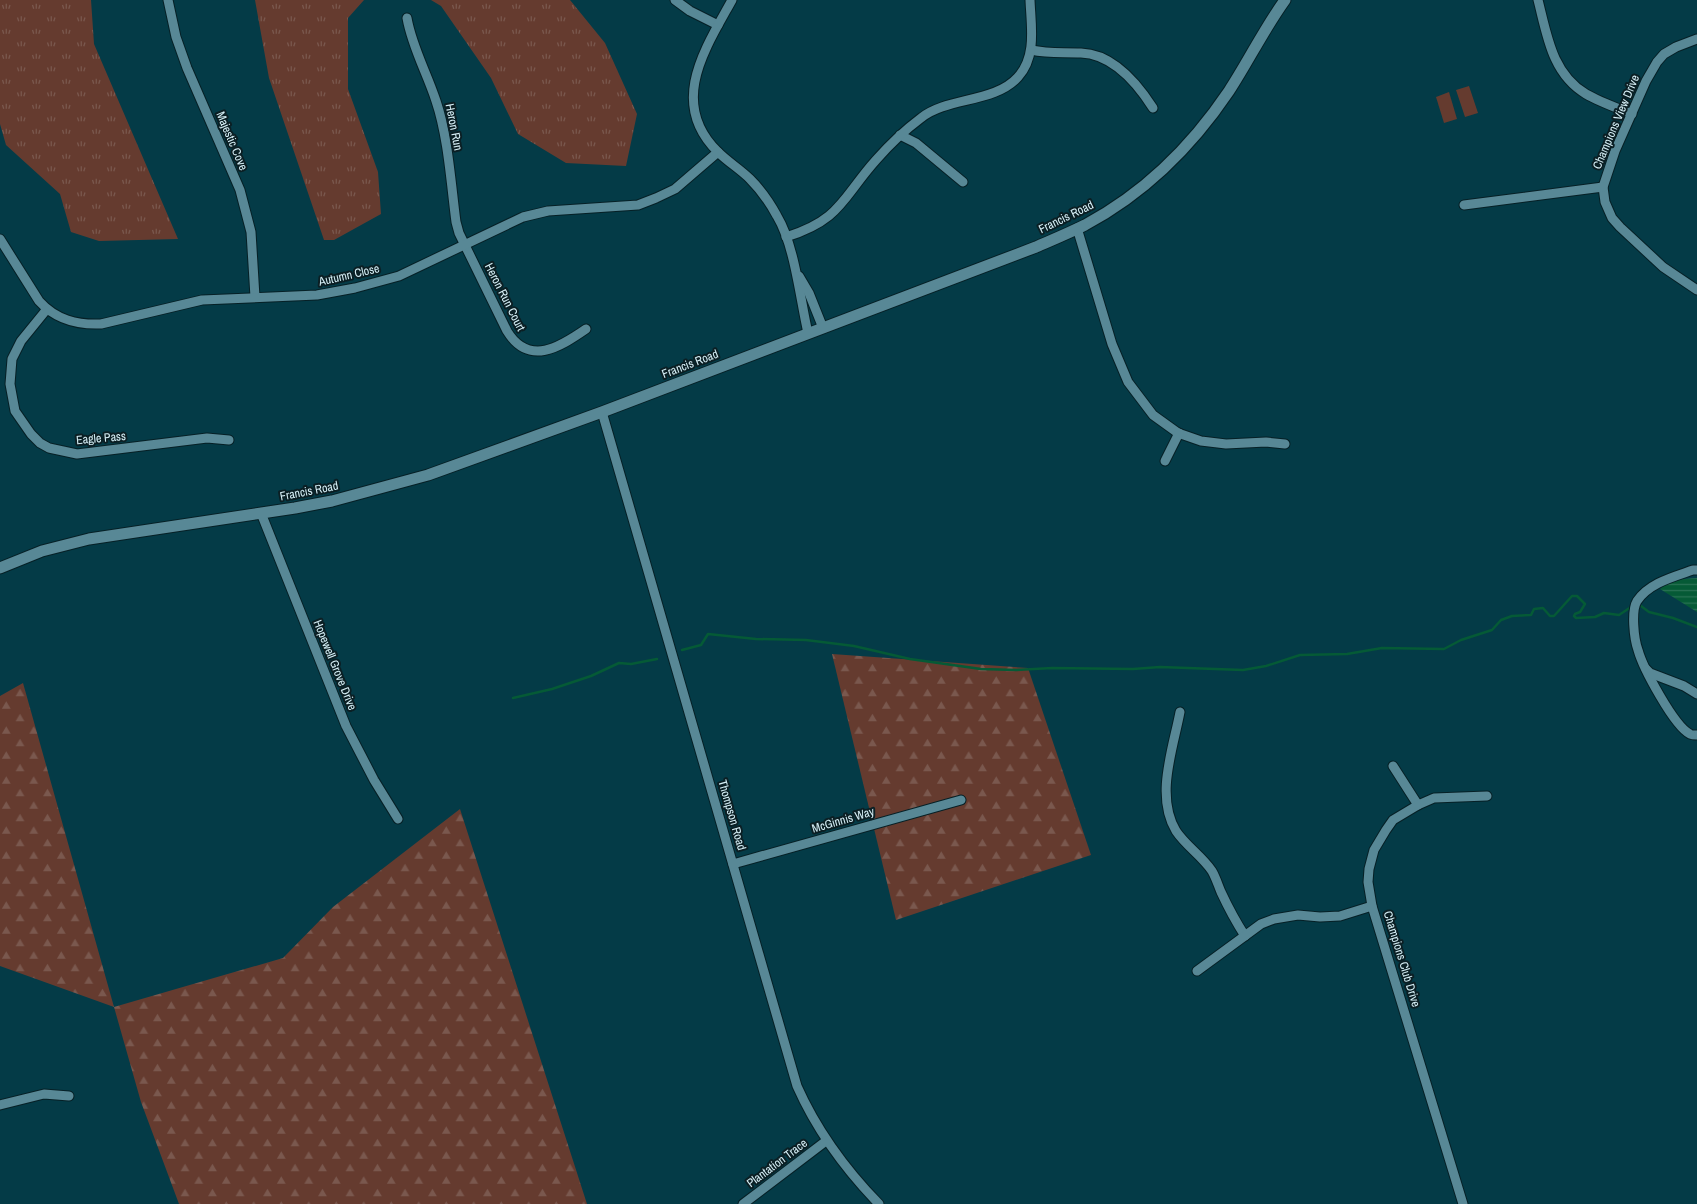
<svg xmlns="http://www.w3.org/2000/svg" width="1697" height="1204" font-family="'Archivo Narrow',sans-serif">
<defs>
<pattern id="grass-tufts" width="24" height="20" patternUnits="userSpaceOnUse" patternTransform="scale(1.25)"><rect width="24" height="20" fill="#653b2f"/><path d="M3 7l-1-3M5 7V3M7 7l1-3M15 17l-1-3M17 17v-4M19 17l1-3" fill="none" stroke="#7a584e"/></pattern>
<pattern id="forest-firs" width="22" height="20" patternUnits="userSpaceOnUse" patternTransform="scale(1.25)"><rect width="22" height="20" fill="#653b2f"/><path d="M5 1l3.5 6h-7zM16 11l3.5 6h-7z" fill="#7a584e"/></pattern>
<pattern id="water-rules" width="6" height="5" patternUnits="userSpaceOnUse" patternTransform="scale(1.25)"><rect width="6" height="5" fill="#055a36"/><path d="M0 2.5h6" fill="none" stroke="#297254"/></pattern>
</defs>
<rect width="100%" height="100%" fill="#043b47"/>
<g fill="url(#grass-tufts)">
<polygon points="0,0 91,0 94,44 178,239 99,241 71,232 60,194 6,145 0,124"/>
<polygon points="255,0 364,0 348,18 348,89 378,172 381,214 334,240 324,240 269,78"/>
<polygon points="431,0 570,0 605,43 637,114 626,166 566,163 518,134 491,78 441,6"/>
</g>
<g fill="url(#forest-firs)">
<polygon points="832,654 1028,668 1091,855 896,920"/>
<polygon points="23,683 114,1007 283,958 333,907 460,809 587,1204 179,1204 141,1102 114,1007 0,966 0,696"/>
</g>
<g fill="#653b2f">
<polygon points="1469,86 1478,113 1465,117 1456,90"/>
<polygon points="1449,92 1457,119 1444,123 1436,97"/>
</g>
<path fill="url(#water-rules)" d="M1697,578V612L1660,589C1670,579 1684,579 1697,578Z"/>
<g fill="none" stroke-linecap="round" stroke-linejoin="round">
<g stroke="#055a36" stroke-width="2.5">
<polyline points="1638,605 1641,606 1649,612 1673,618 1697,627"/>
<polyline points="682,650 701,645 708,634 756,639 806,640 854,646 910,659 981,669 1016,670 1052,668 1133,669 1160,667 1243,670 1266,666 1300,655 1347,654 1382,648 1444,649 1461,640 1492,630 1501,620 1512,616 1531,615 1534,609 1543,608 1550,616 1554,616 1572,596 1577,596 1585,604 1580,612 1575,614 1574,616 1576,618 1595,617 1604,613 1619,615 1631,607"/>
<polyline points="513,698 552,689 591,676 619,663 631,664 657,659"/>
</g>
<g stroke="#062026" stroke-width="11">
<g id="minor">
<polyline points="168,0 176,37 187,68 240,190 251,232 255,297"/>
<polyline points="675,0 690,11 718,25"/>
<path d="M732,0C705,49 668,103 718,152C728,162 740,169 750,179C761,190 770,203 777,216C795,246 800,299 808,333"/>
<path d="M1538,0C1547,35 1552,74 1586,94C1600,102 1617,108 1632,114"/>
<path d="M407,18C412,47 427,73 436,101C448,136 451,184 456,222L459,233L507,331C529,367 560,347 586,329"/>
<polyline points="1697,39 1676,47 1664,54 1657,62 1646,81 1615,151 1603,187 1605,202 1612,218 1620,227 1663,267 1697,290"/>
<path d="M1031,50C1050,54 1062,52 1081,53C1113,54 1137,83 1153,108"/>
<polyline points="900,135 916,143 963,182"/>
<polyline points="1464,205 1603,187"/>
<polyline points="1077,228 1112,344 1128,382 1153,415 1178,433 1201,441 1226,444 1266,442 1285,444"/>
<path d="M786,237C841,220 842,198 876,160C890,144 905,130 921,118C947,97 995,103 1018,77C1037,56 1031,26 1030,0"/>
<path d="M0,239L39,301C56,320 77,325 101,324L202,300L317,295L355,288L399,276L523,217L548,211L638,205L656,198L675,189L718,152"/>
<polyline points="799,276 809,293 823,328"/>
<polyline points="47,309 21,341 12,359 10,384 15,411 31,434 40,443 49,448 77,454 207,438 229,440"/>
<path d="M602,412L797,1086C817,1131 845,1169 879,1204"/>
<polyline points="1165,461 1179,433"/>
<polyline points="261,513 346,726 374,780 398,819"/>
<path d="M1697,570H1693C1673,577 1649,583 1637,601C1631,611 1634,639 1638,650C1643,668 1674,726 1690,734C1690,735 1696,735 1697,735"/>
<polyline points="1646,669 1650,673 1684,686 1697,694"/>
<path d="M1180,712C1173,749 1155,796 1176,831C1186,846 1202,856 1212,871C1216,878 1218,885 1221,892C1228,907 1236,922 1245,936"/>
<polyline points="1393,766 1418,805"/>
<polyline points="733,864 961,800"/>
<polyline points="1197,971 1261,924 1274,919 1298,915 1320,917 1340,916 1372,906"/>
<polyline points="0,1105 44,1094 69,1096"/>
<polyline points="743,1204 826,1141"/>
<polyline points="1463,1204 1372,906 1368,882 1369,869 1374,850 1386,830 1393,820 1418,805 1434,798 1487,796"/>
</g>
</g>
<g stroke="#062026" stroke-width="13">
<path id="tertiary" d="M0,568L42,551L89,539L295,508L332,501L428,475L602,412L1036,247C1052,240 1069,233 1085,225C1143,194 1192,146 1229,91C1248,62 1264,29 1285,0"/>
</g>
<use href="#minor" stroke="#588896" stroke-width="9"/>
<use href="#tertiary" stroke="#588896" stroke-width="11"/>
</g>
<g text-anchor="middle" stroke-width="4" stroke-linejoin="round" paint-order="stroke">
<g font-size="12" fill="#d6eff6" stroke="#0b1f24">
<text transform="translate(1616 122) rotate(-67)" y="4">Champions View Drive</text>
<text transform="translate(454 127) rotate(79)" y="4">Heron Run</text>
<text transform="translate(232 141) rotate(67)" y="4">Majestic Cove</text>
<text transform="translate(1066 217) rotate(-26)" y="4">Francis Road</text>
<text transform="translate(349 275) rotate(-13)" y="4">Autumn Close</text>
<text transform="translate(505 297) rotate(63)" y="4">Heron Run Court</text>
<text transform="translate(690 364) rotate(-21)" y="4">Francis Road</text>
<text transform="translate(101 438) rotate(-5)" y="4">Eagle Pass</text>
<text transform="translate(309 491) rotate(-11)" y="4">Francis Road</text>
<text transform="translate(335 665) rotate(68)" y="4">Hopewell Grove Drive</text>
<text transform="translate(732 815) rotate(74)" y="4">Thompson Road</text>
<text transform="translate(843 820) rotate(-16)" y="4">McGinnis Way</text>
<text transform="translate(1402 959) rotate(73)" y="4">Champions Club Drive</text>
<text transform="translate(777 1163) rotate(-37)" y="4">Plantation Trace</text>
</g>
</g>
</svg>
